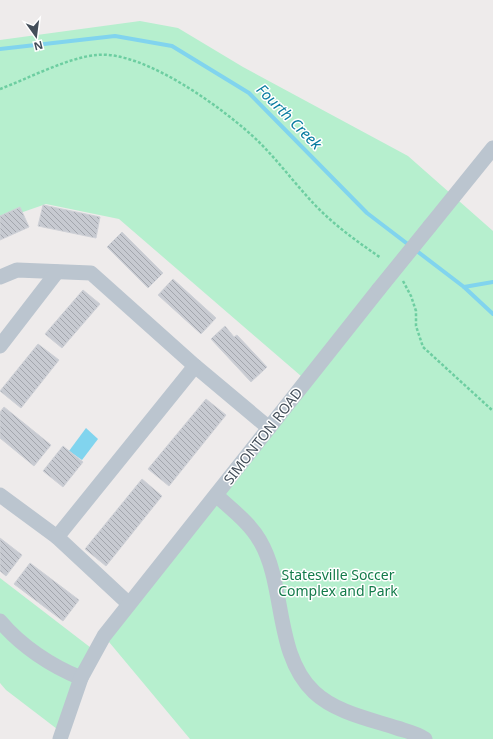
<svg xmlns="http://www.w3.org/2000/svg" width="493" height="739" font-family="'Noto Sans',sans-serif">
<defs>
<pattern id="building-back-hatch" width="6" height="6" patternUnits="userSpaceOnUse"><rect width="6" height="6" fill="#c7cad1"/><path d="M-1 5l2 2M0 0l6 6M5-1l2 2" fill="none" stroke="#a3a6ad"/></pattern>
</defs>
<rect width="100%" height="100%" fill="#eeebeb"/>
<g fill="#b6efce">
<polygon points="140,21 178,28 243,67 408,156 493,231 493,739 190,739 104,636 301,376 119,219 46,204 0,220 0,40"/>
<polygon points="0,578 95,651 61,732 6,690 0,683"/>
</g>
<polygon fill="#81d4ee" points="86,428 98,439 82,460 69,451"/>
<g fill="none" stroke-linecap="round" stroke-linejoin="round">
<g stroke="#81d4ee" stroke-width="4">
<polyline points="0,49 115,36 172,46 249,93 367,213 464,287 493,314"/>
<polyline points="464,287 493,282"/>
</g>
</g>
<g fill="url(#building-back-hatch)" stroke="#cfd1d7">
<polygon points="43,205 100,217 96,238 38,226"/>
<polygon points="20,207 29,227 0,240 0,216"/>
<polygon points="122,232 163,273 148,288 107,247"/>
<polygon points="173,279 216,318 201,334 158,295"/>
<polygon points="83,290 100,304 62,348 45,334"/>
<polygon points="225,326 234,337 237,335 267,367 251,382 211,339"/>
<polygon points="38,344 59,360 21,408 0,391"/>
<polygon points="206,399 226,415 169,486 148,469"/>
<polygon points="4,407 51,445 34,466 0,438 0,412"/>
<polygon points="63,446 83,462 63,487 43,471"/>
<polygon points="142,479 162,496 106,566 85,549"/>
<polygon points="0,538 22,555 6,576 0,571"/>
<polygon points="30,563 79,600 63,621 14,584"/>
</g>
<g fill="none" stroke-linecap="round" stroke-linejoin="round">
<g stroke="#6dcea1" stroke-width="2.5" stroke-dasharray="3 2" stroke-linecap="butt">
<path d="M0,89C27,79 69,57 97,55C144,50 226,110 259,142C279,162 296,185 315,205C335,226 358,242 381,258"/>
<polyline points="403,281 411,296 416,311 416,326 423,347 493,411"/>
</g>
<g stroke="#bbc5cf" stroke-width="15">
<polyline points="430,226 493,148"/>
<polyline points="0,277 17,270 91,273 195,366 269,428"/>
<polyline points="0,346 57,272"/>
<polyline points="0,495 57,537 195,366"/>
<path d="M216,495C231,509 250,523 260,541C286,585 274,654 314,692C335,712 369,719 397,728C406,731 417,733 425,739"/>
<polyline points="57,537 129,604"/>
<path d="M0,621C21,646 51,666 81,678"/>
<polyline points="60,739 81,678 104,636 379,289"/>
</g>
<polyline stroke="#bbc5cf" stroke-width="15" points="379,289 430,226"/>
</g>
<g text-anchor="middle" stroke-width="3" stroke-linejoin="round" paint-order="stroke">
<g font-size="14" fill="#434e59" stroke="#fff">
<text transform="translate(263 436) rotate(-52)" y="5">SIMONTON ROAD</text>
</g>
<g font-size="14" fill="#137b4a" stroke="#fff">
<text x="338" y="580">Statesville Soccer<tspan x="338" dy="16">Complex and Park</tspan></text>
</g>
<g font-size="15" font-style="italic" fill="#087ca0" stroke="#fff">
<text transform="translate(289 117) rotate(45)" y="5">Fourth Creek</text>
</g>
</g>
<g transform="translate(36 36) rotate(166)" stroke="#ffffff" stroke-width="3" paint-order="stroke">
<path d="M0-3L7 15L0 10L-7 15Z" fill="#434e59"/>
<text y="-6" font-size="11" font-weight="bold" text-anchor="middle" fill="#434e59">N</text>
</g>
</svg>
